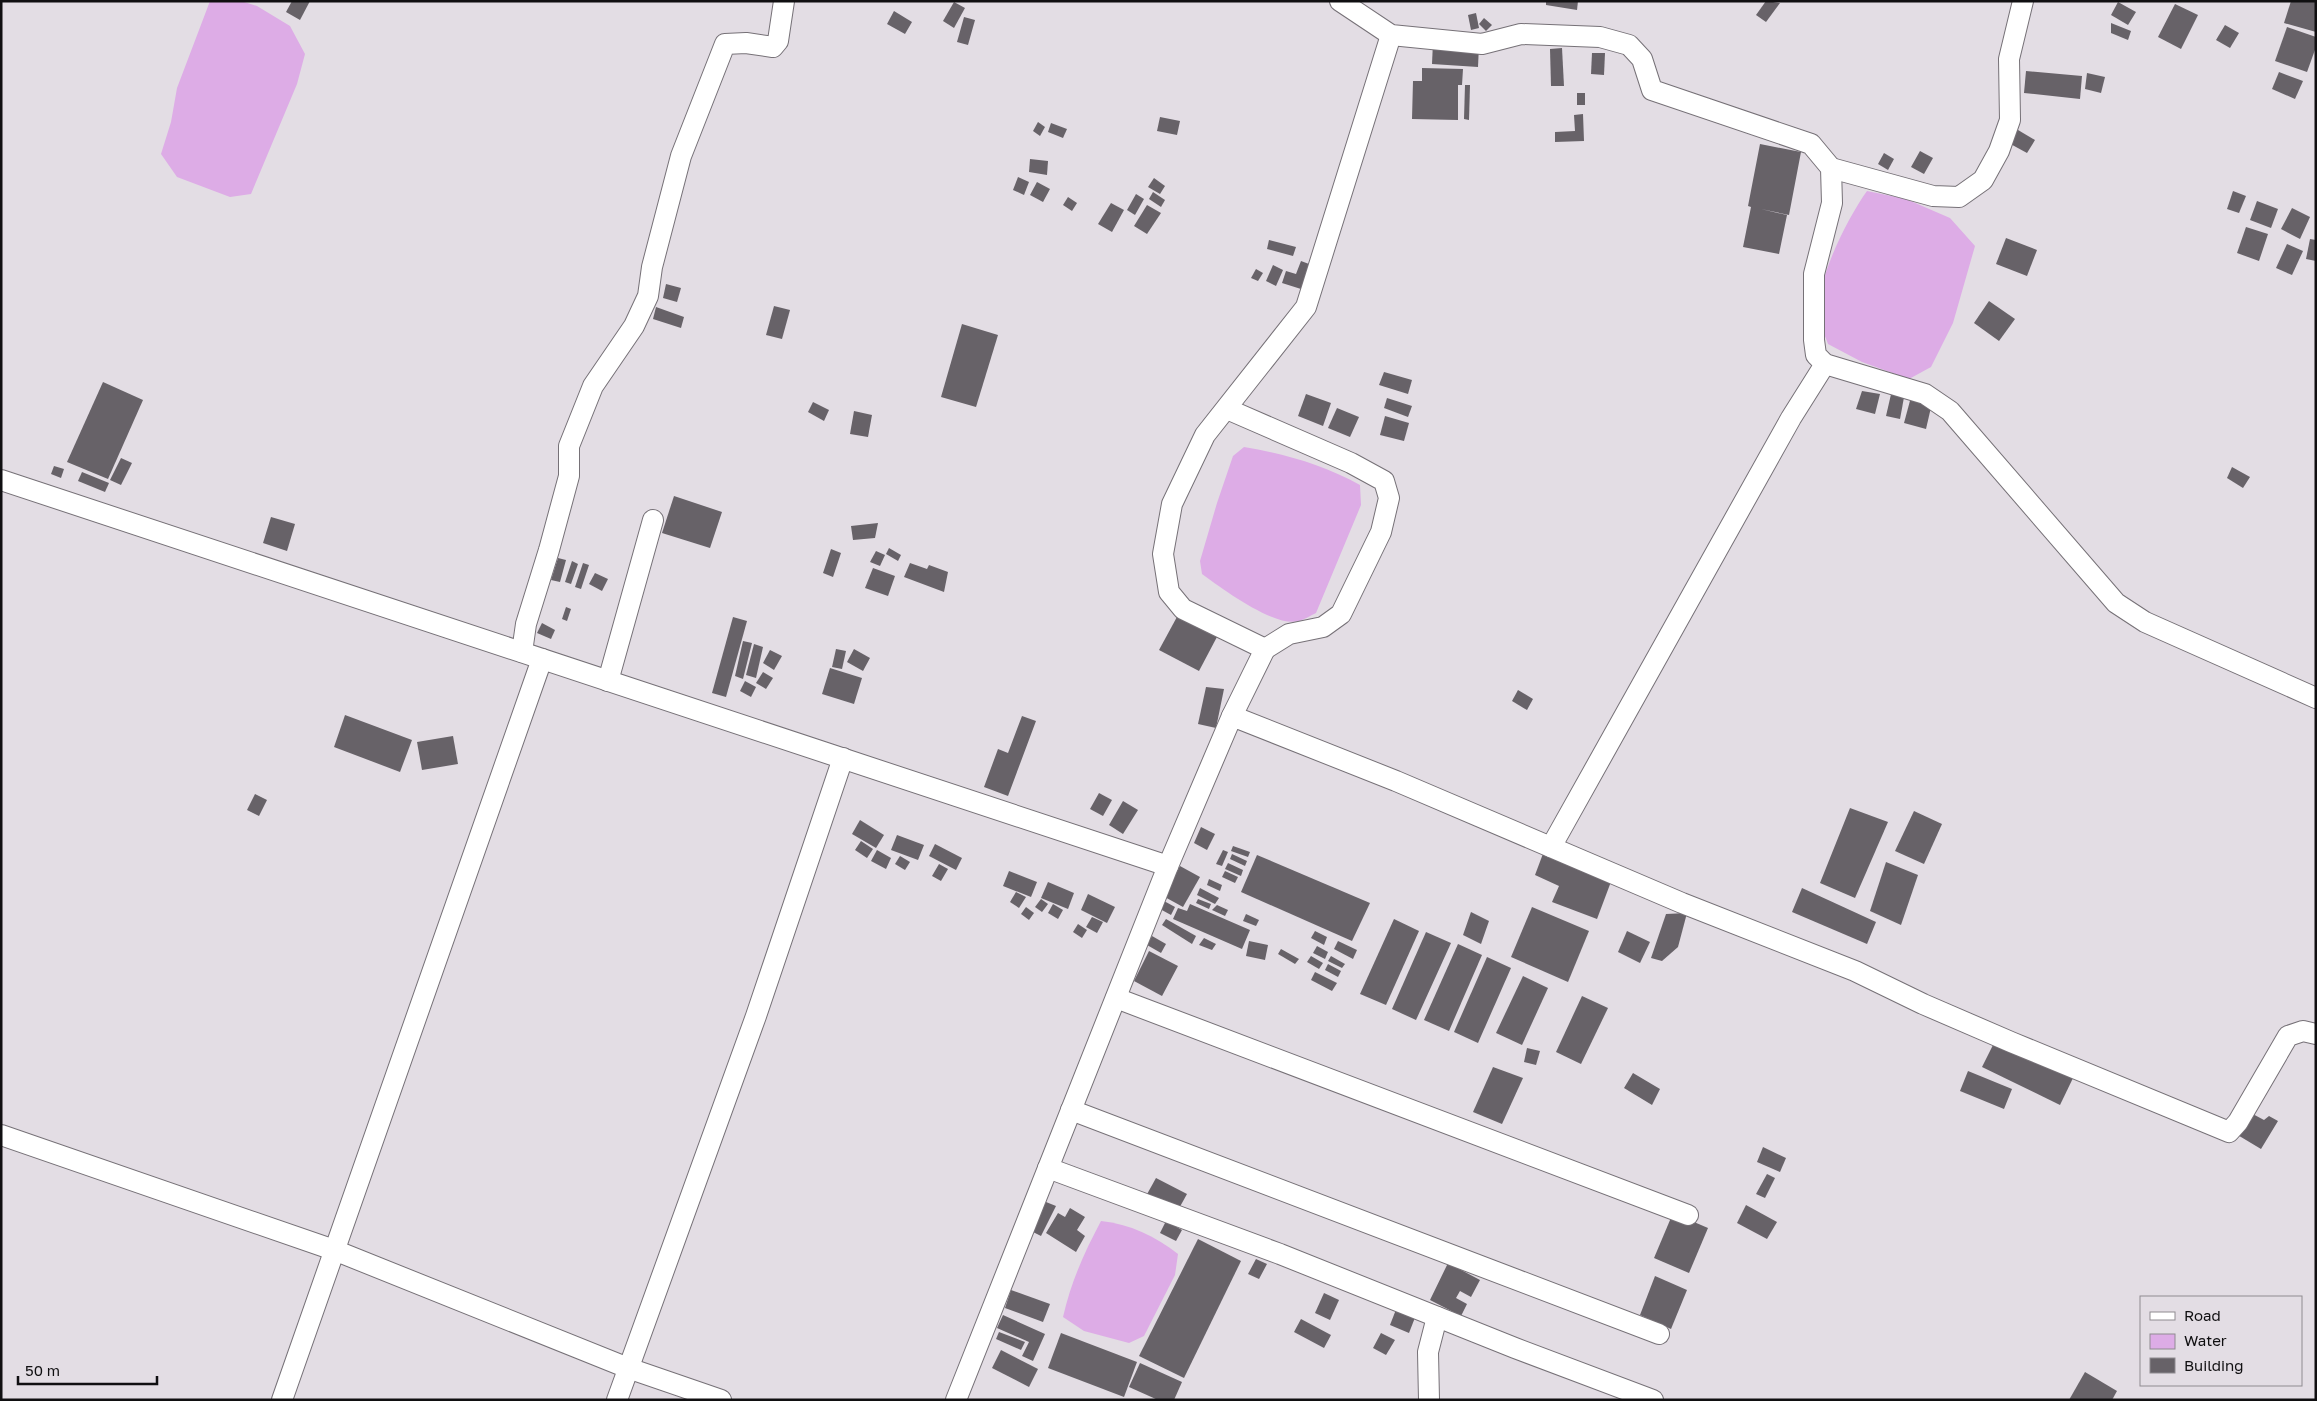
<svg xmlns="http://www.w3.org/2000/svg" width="2317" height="1401" font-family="'Golos Text',sans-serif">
<rect width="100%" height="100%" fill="#e3dde4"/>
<g fill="#ddace6">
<polygon points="210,1 241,1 257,6 290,26 305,54 297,84 251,194 230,197 177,177 161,154 171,122 177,88"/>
<path d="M1867,191L1906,199L1950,218L1975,246L1953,323L1931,367L1909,379L1862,362L1828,344C1825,335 1819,324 1819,314C1816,280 1847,219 1867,191Z"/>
<path d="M1244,447C1285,454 1324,465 1360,485L1361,505L1316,613C1311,615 1304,620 1299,621C1275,628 1221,588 1202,574L1200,561L1217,503L1233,456Z"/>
<path d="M1101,1221C1130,1224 1155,1236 1178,1254L1175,1275L1144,1336L1129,1343L1084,1331L1063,1317C1071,1282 1084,1253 1101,1221Z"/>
</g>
<g fill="#676268">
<polygon points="292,1 310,1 300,20 286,12"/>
<polygon points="1546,1 1578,1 1577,10 1546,5"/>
<polygon points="1766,1 1780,3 1766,22 1756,15"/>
<polygon points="2291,1 2316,1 2316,32 2284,23"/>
<polygon points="954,2 965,8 954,28 943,21"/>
<polygon points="2118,2 2136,12 2128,25 2111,15"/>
<polygon points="2175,4 2198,15 2181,49 2158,37"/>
<polygon points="894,11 912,22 905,34 887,24"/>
<polygon points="1476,13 1479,28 1471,30 1468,15"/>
<polygon points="964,17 975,20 968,45 957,42"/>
<polygon points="1484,18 1492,25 1486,31 1479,24"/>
<polygon points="2111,23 2131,31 2128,40 2111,33"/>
<polygon points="2225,25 2239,33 2230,48 2216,40"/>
<polygon points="2287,27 2316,37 2316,47 2307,72 2275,61"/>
<polygon points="1433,42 1479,45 1478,67 1432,64"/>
<polygon points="1562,48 1564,86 1551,86 1550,49"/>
<polygon points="1592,53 1605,53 1604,75 1591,74"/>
<polygon points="1422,68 1463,69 1462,85 1458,85 1458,120 1412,119 1413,81 1422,81"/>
<polygon points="2026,71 2082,76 2080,99 2024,93"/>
<polygon points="2279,72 2303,81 2295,99 2272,89"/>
<polygon points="2087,73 2105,77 2101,93 2085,89"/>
<polygon points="1465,85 1470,85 1469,120 1464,119"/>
<rect x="1577" y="93" width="8" height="12"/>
<polygon points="1583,114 1584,141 1555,142 1555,132 1575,131 1574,115"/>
<polygon points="1160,117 1180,121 1177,135 1157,131"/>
<polygon points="1038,122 1045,127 1040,136 1033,131"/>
<polygon points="1051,123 1067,129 1063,138 1048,132"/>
<polygon points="2013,127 2035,140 2027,153 2005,141"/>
<polygon points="1760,144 1801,152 1789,215 1761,209 1787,215 1779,254 1743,247 1751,207 1748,206"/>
<polygon points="1920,151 1933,158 1924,174 1911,167"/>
<polygon points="1884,153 1894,159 1888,170 1878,164"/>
<polygon points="1030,159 1048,161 1047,175 1029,172"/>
<polygon points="1018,177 1029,182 1024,195 1013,190"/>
<polygon points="1154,178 1165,186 1160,194 1148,187"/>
<polygon points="1037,182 1050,189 1043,202 1030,195"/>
<polygon points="2233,191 2246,196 2239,213 2227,209"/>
<polygon points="1153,192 1165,200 1161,207 1149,199"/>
<polygon points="1136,194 1144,199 1135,215 1127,210"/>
<polygon points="1068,197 1077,203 1072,211 1063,205"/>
<polygon points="2257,201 2278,209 2271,228 2250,220"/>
<polygon points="1111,203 1124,210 1112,232 1098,224"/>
<polygon points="1147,205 1161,213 1147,234 1134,226"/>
<polygon points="2292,208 2310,217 2300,239 2281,229"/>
<polygon points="2246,227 2268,234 2259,261 2237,253"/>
<polygon points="2006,238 2037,250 2027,276 1996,264"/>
<polygon points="2310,239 2316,240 2316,261 2306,259"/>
<polygon points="1269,240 1296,247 1293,256 1267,249"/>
<polygon points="2287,244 2303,251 2292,275 2276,268"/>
<polygon points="1301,261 1309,264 1301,289 1282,283 1286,271 1296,274"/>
<polygon points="1273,265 1283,270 1276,286 1266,281"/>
<polygon points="1256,269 1263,273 1258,281 1251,278"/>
<polygon points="666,284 681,288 677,302 663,298"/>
<polygon points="1989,301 2015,319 1999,341 1974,323"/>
<polygon points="774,306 790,310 782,339 766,335"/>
<polygon points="656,307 684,317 681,328 653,319"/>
<polygon points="962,324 998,335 976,407 941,397"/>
<polygon points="1384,372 1412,380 1408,394 1379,385"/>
<polygon points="103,382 143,400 108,479 67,462"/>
<polygon points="1892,390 1905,392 1900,419 1886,416"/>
<polygon points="1862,391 1880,394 1875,414 1856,409"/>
<polygon points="1306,394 1331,403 1323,426 1298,416"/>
<polygon points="1911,397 1932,403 1926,429 1904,423"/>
<polygon points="1387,398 1412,406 1408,417 1384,408"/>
<polygon points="813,402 829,410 824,421 808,412"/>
<polygon points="1337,408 1359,417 1350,437 1328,428"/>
<polygon points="854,411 872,415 868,437 850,434"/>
<polygon points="1385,416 1409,423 1404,441 1380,435"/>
<polygon points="121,458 132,463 121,485 110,480"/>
<polygon points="54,466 64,469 61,478 51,474"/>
<polygon points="2232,467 2250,477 2243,488 2227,478"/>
<polygon points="82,472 109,483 105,492 78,481"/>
<polygon points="674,496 722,512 710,548 662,533"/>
<polygon points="271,517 295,524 287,551 263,543"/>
<polygon points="878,523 875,538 853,540 851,526"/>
<polygon points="889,548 901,555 898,561 886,554"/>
<polygon points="831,549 841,553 833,577 823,573"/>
<polygon points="876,551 885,555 880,566 870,562"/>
<polygon points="558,558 566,560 560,582 551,580"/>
<polygon points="572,561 578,564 571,584 565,582"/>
<polygon points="583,563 589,565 581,589 575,587"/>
<polygon points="910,563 927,569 929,565 948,572 944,592 904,577"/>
<polygon points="873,568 895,576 888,596 865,588"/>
<polygon points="595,573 608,579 602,591 589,584"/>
<polygon points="566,607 571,609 567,621 562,619"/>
<polygon points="1178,615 1218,635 1199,671 1159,650"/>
<polygon points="733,617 747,621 726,697 712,693"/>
<polygon points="542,623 555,630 551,639 537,633"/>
<polygon points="743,641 752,643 743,679 735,676"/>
<polygon points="754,644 763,647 756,678 746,675"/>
<polygon points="836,649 846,651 842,669 832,667"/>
<polygon points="854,649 870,658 863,671 847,662"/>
<polygon points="770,650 782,656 774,670 763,663"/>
<polygon points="830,668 862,678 854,704 822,694"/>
<polygon points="763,672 773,678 766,689 756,683"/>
<polygon points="745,681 756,687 751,697 740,691"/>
<polygon points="1206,687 1224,689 1216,728 1198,724"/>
<polygon points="1518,690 1533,699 1527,710 1512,701"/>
<polygon points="345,715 412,740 400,772 334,747"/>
<polygon points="1022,716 1036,721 1008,796 984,787 998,749 1008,753"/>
<polygon points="453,736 458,764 422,770 417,742"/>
<polygon points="1099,793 1112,800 1103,816 1090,809"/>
<polygon points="255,794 267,800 259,816 247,810"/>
<polygon points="1123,801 1138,810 1123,834 1109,825"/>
<polygon points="1850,808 1888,822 1855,898 1820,883"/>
<polygon points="1914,811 1942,824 1924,864 1895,851"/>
<polygon points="860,820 884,835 876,848 852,834"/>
<polygon points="1201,827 1215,834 1207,850 1194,843"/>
<polygon points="897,835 924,845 918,860 891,850"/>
<polygon points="861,841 873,849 867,858 855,850"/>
<polygon points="935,844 962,858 956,870 929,856"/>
<polygon points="1233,846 1250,852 1248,857 1231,851"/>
<polygon points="877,850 891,858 886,869 871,861"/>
<polygon points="1223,850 1228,852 1222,866 1216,864"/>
<polygon points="1544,851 1612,879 1597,919 1552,902 1559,886 1535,875"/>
<polygon points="1232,854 1247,861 1245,866 1230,859"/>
<polygon points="1257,855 1370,903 1352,941 1241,892"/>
<polygon points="900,856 910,862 905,870 895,864"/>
<polygon points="1886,862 1918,875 1901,925 1870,911"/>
<polygon points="1228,863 1243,870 1241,876 1225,869"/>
<polygon points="939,864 948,869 941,881 932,876"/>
<polygon points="1180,866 1200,877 1183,907 1163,896"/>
<polygon points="1009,871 1037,882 1031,897 1003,886"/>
<polygon points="1225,871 1238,877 1235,883 1222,877"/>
<polygon points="1209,879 1222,885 1220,891 1207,885"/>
<polygon points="1048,882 1074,893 1068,909 1041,898"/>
<polygon points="1200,888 1219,898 1215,904 1197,895"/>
<polygon points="1802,888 1876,922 1867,944 1792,912"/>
<polygon points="1016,892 1026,897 1019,908 1010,902"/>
<polygon points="1088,894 1115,907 1107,923 1081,910"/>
<polygon points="1041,899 1048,904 1042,912 1035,907"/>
<polygon points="1198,899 1211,904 1209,909 1196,903"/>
<polygon points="1164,901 1175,907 1171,915 1160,909"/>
<polygon points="1053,904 1063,910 1058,919 1048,913"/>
<polygon points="1190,904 1250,930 1242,949 1173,919 1178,908 1187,911"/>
<polygon points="1217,905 1228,910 1225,916 1212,910"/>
<polygon points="1026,907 1034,913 1029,920 1021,914"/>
<polygon points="1532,907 1589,931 1568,982 1511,957"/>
<polygon points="1471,912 1489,921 1481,944 1463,935"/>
<polygon points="1687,913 1678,947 1662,961 1651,958 1666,914"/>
<polygon points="1246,914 1259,920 1256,926 1243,921"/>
<polygon points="1092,917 1103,922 1097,933 1086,927"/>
<polygon points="1166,919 1196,936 1192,944 1162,925"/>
<polygon points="1394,919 1419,931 1386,1005 1360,994"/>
<polygon points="1078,924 1087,930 1082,938 1073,932"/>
<polygon points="1315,931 1327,937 1324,945 1311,938"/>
<polygon points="1627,931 1650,942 1640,963 1618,952"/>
<polygon points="1426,932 1451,943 1416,1020 1392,1009"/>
<polygon points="1152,936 1166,944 1161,953 1147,945"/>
<polygon points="1204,938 1216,944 1212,950 1199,945"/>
<polygon points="1249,941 1268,945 1265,960 1246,956"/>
<polygon points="1338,941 1357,950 1353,959 1334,949"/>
<polygon points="1458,944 1482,955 1449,1031 1424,1020"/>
<polygon points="1317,946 1328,952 1325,959 1313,953"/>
<polygon points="1281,949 1299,959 1295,964 1278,954"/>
<polygon points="1149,951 1178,966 1162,996 1134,981"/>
<polygon points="1311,956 1323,963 1319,969 1307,962"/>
<polygon points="1331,956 1345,964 1342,968 1328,961"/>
<polygon points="1487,957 1511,968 1478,1043 1454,1032"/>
<polygon points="1328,964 1341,971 1338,977 1325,970"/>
<polygon points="1315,972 1337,983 1332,991 1311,980"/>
<polygon points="1523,976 1548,988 1522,1045 1496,1033"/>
<polygon points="1582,996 1608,1008 1581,1064 1556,1052"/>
<polygon points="1996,1039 2074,1076 2060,1105 1982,1067"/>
<polygon points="1527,1048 1540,1051 1536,1065 1524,1062"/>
<polygon points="1493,1067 1523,1078 1502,1124 1473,1112"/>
<polygon points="1968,1071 2012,1089 2004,1109 1960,1091"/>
<polygon points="1633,1073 1660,1089 1652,1105 1624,1088"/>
<polygon points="2249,1112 2264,1120 2269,1116 2278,1121 2261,1149 2236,1134"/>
<polygon points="1763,1147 1786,1158 1780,1172 1757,1162"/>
<polygon points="1767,1174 1775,1178 1765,1198 1756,1194"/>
<polygon points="1156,1178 1187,1194 1177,1212 1146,1196"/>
<polygon points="1046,1202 1056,1206 1041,1236 1031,1231"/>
<polygon points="1746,1205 1777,1222 1767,1239 1737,1223"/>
<polygon points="1070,1208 1085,1217 1077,1230 1085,1236 1076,1252 1046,1233 1058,1213 1065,1217"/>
<polygon points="1673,1213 1708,1228 1689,1273 1654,1258"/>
<polygon points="1166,1221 1182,1230 1176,1241 1160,1233"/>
<polygon points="1198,1239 1241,1261 1184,1378 1139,1356"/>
<polygon points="1256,1259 1267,1264 1259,1279 1248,1274"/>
<polygon points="1448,1263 1480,1280 1471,1297 1460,1291 1456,1298 1467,1304 1461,1316 1430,1300"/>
<polygon points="1655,1276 1687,1290 1671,1329 1640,1315"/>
<polygon points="1011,1290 1050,1304 1043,1322 1005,1308"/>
<polygon points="1324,1293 1339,1300 1330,1320 1315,1313"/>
<polygon points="1397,1307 1416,1315 1409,1333 1390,1325"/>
<polygon points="1003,1315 1045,1334 1033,1361 1022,1356 1029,1342 997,1328"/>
<polygon points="1301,1319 1331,1335 1324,1348 1294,1332"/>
<polygon points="999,1332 1025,1342 1021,1350 996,1339"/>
<polygon points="1061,1333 1137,1362 1124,1397 1048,1368"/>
<polygon points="1381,1333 1395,1340 1386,1355 1373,1348"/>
<polygon points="1001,1350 1038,1369 1029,1387 992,1368"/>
<polygon points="1140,1363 1182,1382 1174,1400 1158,1400 1129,1387"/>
<polygon points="2085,1372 2117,1391 2112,1400 2069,1400"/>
</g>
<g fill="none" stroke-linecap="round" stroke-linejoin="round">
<g stroke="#767177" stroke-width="22">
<g id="minor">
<polyline points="1340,1 1391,35 1482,44 1521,34 1600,37 1629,45 1642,59 1652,90 1811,144 1831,168 1832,203 1814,274 1814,340 1816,355 1825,364 1925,394 1950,411 2116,603 2145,622 2316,698"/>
<polyline points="1831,168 1933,196 1959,197 1983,180 1999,151 2010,120 2009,59 2023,1"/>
<polyline points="1227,409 1351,463 1384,481 1389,498 1381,532 1341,614 1323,627 1289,634 1265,649"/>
<polyline points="1,480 1168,866 1232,716 1396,781 1682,903 1855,971 1923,1004 2011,1042 2229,1132 2238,1122 2288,1036 2303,1031 2316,1034"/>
<polyline points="522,652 526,624 549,550 569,476 569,446 593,386 634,326 648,296 652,267 681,156 725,44 746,43 773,47 778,41 784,1"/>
<polyline points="608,681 653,520"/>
<polyline points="1232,716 1265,649 1183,609 1169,592 1163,554 1172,504 1205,435 1306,307 1391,35"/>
<polyline points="1551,847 1791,418 1825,364"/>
<polyline points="1116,998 1688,1215"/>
<polyline points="1071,1110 1659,1334"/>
<polyline points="1,1135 334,1250 628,1368 721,1400"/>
<polyline points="1048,1168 1280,1254 1515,1348 1653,1400"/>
<polyline points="282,1400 542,659"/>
<polyline points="617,1400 756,1016 843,758"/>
<polyline points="956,1400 1168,866"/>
<polyline points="1429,1400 1428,1352 1437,1317"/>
</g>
</g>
<use href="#minor" stroke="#fff" stroke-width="20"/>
</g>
<rect width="2317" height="1401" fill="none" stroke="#100f11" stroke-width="5"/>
<rect x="2140" y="1296" width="162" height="90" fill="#e3dde4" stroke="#8f8b90"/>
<rect x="2150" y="1312" width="25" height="8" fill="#ffffff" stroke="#8f8b90"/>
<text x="2184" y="1321" font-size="15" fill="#100f11">Road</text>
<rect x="2150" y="1334" width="25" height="15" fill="#ddace6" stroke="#8f8b90"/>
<text x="2184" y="1346" font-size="15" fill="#100f11">Water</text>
<rect x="2150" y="1358" width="25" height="15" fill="#676268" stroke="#8f8b90"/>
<text x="2184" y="1371" font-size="15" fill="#100f11">Building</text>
<path d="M18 1376v8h139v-8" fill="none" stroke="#100f11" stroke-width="2.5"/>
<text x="25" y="1376" font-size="15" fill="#100f11" stroke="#e3dde4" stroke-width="4" paint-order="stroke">50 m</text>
</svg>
